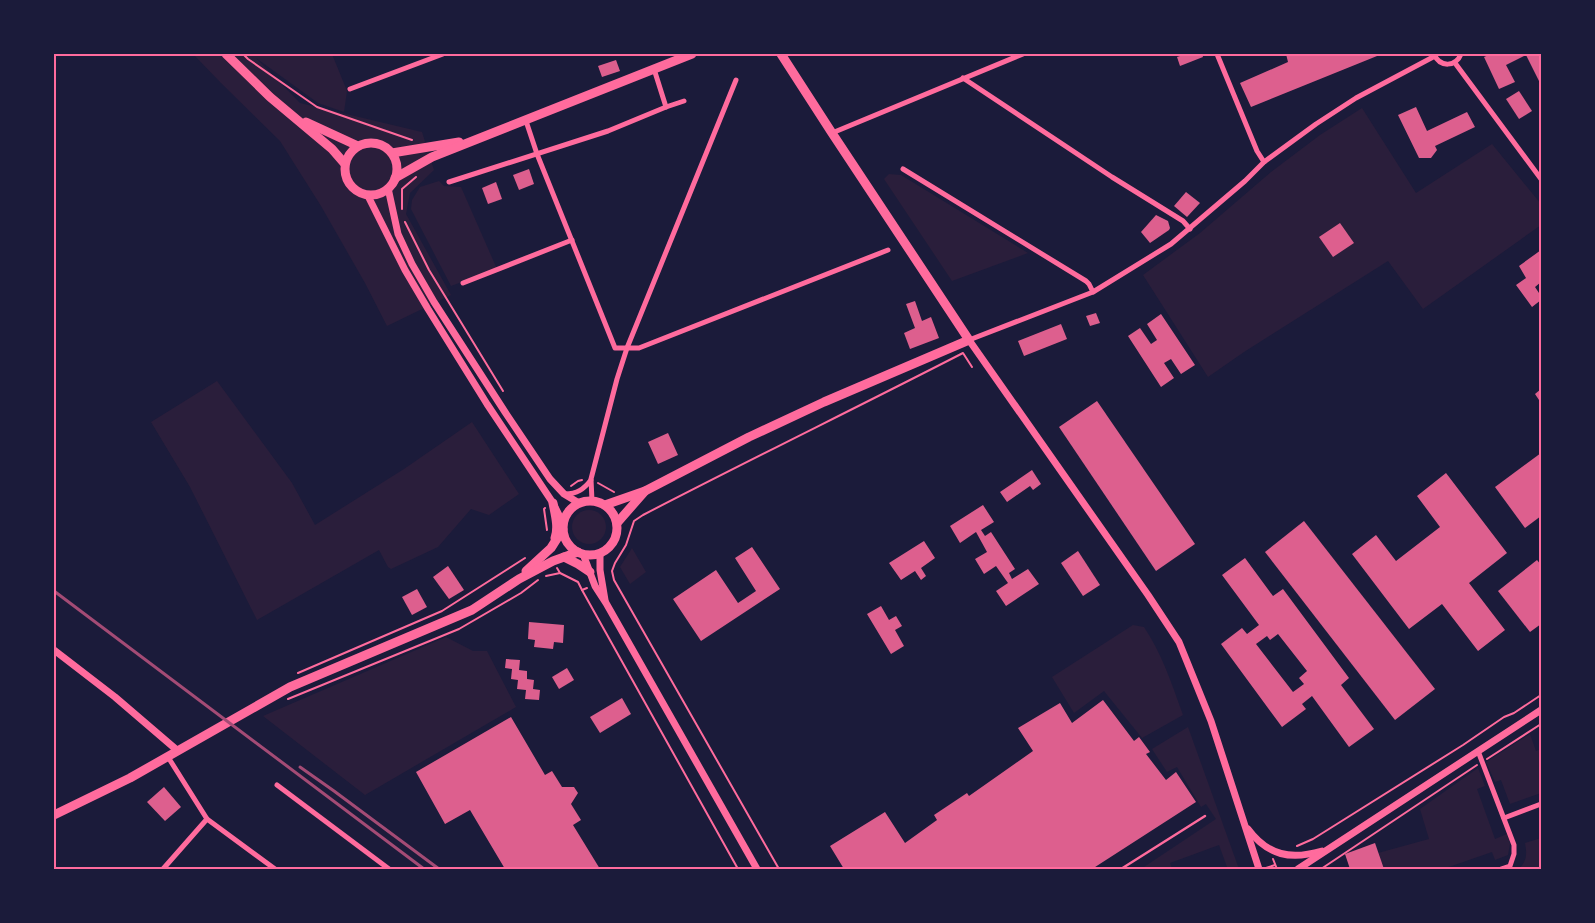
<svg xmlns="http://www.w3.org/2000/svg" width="1595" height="923" font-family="'Fira Sans',sans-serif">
<rect width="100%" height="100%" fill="#1b1b3a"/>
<g fill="#2a1e3b">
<polygon points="193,54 332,54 347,91 344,112 318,103 256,58 300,103 422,132 434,170 410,193 406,214 451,295 387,326 365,283 321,206 280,141 221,83"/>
<polygon points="1362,108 1416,193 1492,144 1541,204 1541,225 1423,309 1388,261 1244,352 1208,377 1143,275 1200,233 1271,172 1320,135"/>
<polygon points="889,174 901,175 1028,253 952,281 884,179"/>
<polygon points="439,181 444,186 461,187 497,269 451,286 411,209 412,200 420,187"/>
<polygon points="217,381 292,483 315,525 404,469 472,422 519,494 489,515 471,509 438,547 391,569 388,567 379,550 257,620 190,487 151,422"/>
<circle cx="589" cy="527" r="17"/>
<polygon points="632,548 646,572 630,584 620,567"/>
<path d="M1133,625L1144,627C1162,654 1172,684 1183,715L1142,738L1104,691L1074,713L1052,677Z"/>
<polygon points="446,637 473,651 487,651 516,707 365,795 263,716"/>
<polygon points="1188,727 1239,869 1222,869 1227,867 1219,845 1170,863 1172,869 1141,869 1216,819 1206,804 1201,807 1177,767 1167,772 1152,749"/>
<polygon points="1530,734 1536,751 1541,749 1541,793 1510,804 1501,780 1495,782 1486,762"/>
<polygon points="1478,768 1485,786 1477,789 1495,839 1507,834 1510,844 1508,855 1495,860 1492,852 1443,869 1384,869 1378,853 1429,839 1420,809"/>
<path d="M1541,838V869H1519C1527,861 1527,854 1525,843Z"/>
</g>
<g fill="#dd5f8e" fill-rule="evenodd">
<polygon points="1186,54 1202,54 1203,57 1180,66 1177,57"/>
<polygon points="1286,54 1382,54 1251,107 1240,83 1288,62"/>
<polygon points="1491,54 1541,54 1541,80 1539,81 1526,55 1506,65 1515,82 1499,89 1484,57"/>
<polygon points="616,60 620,71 602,77 598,66"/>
<polygon points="1519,91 1532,111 1519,119 1506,99"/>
<polygon points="1416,107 1427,131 1467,112 1475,127 1435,146 1437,150 1431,158 1419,158 1398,115"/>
<polygon points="529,169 534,184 519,190 513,175"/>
<polygon points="496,182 502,199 488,204 482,188"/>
<polygon points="1186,192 1200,203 1187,217 1174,206"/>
<polygon points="1156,215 1168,221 1170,228 1169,230 1150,243 1141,232"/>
<polygon points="1340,223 1354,243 1333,257 1319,237"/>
<polygon points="1541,250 1541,282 1535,287 1541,296 1541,300 1532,307 1516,285 1526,278 1519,266"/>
<polygon points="915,301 922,321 931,317 939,338 910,349 904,333 915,328 906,304"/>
<polygon points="1096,313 1100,323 1090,326 1086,316"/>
<polygon points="1161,314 1195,365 1181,374 1171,359 1164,363 1174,378 1161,387 1128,336 1140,328 1151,344 1157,340 1147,324"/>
<polygon points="1061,324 1067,339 1024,356 1018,341"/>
<polygon points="1541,389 1541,403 1535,394"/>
<polygon points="1097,401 1195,544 1156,571 1059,427"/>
<polygon points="668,433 678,455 658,464 648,442"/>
<polygon points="1541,453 1541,516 1525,528 1495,487"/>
<polygon points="1032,470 1041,484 1033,490 1030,486 1007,502 1000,492"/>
<polygon points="1446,473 1507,553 1469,583 1505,630 1478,651 1442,604 1409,629 1352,554 1376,535 1396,561 1440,527 1417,496"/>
<polygon points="983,505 994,522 981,530 985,536 991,532 1015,569 1009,573 1012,579 1028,569 1039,584 1006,606 996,591 1008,583 1003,576 996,566 984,574 975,559 987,552 976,532 960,543 950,526"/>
<polygon points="1304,521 1435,689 1395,720 1265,552"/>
<polygon points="924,541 935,558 921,568 926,576 921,580 915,571 901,580 889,563"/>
<polygon points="752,547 780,589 701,641 673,599 716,570 738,603 756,591 735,558"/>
<polygon points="1078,551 1100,585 1083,596 1061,563"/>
<path d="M1245,558L1273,596L1283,589L1349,678L1341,685L1374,729L1349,747L1312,696L1302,704L1306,709L1282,727L1221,644L1242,628L1247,634L1259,625L1222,575ZM1278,634L1307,671L1299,678L1304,684L1293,692L1256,644L1267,636L1270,640Z"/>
<polygon points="1537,560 1541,565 1541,624 1530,632 1498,591"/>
<polygon points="448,566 464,590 449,599 433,577"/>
<polygon points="417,589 427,607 412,615 402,597"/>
<polygon points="881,606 889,620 896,616 902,626 895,630 904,646 891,654 867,614"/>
<polygon points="529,622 564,625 563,643 554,642 553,649 534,647 535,640 528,639"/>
<polygon points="506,659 520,660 519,670 527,671 527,679 534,680 533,689 540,690 539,700 525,699 526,690 517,689 518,680 511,679 512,669 505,668"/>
<polygon points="567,668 574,680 559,689 552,677"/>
<polygon points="622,698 631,714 600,733 590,717"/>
<polygon points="1103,700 1134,741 1139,737 1150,752 1146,754 1166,780 1176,772 1196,802 1092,869 844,869 830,846 885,812 905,843 937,820 934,815 967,793 969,796 1033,751 1018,728 1060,703 1072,723"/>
<polygon points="511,717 545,775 552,771 562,787 574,787 578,793 571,804 581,820 573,825 600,869 505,869 470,810 445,824 416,772"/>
<polygon points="164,787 181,807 165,821 147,802"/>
<polygon points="1375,843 1384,869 1350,869 1345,854"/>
</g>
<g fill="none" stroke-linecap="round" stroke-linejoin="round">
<g stroke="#ff6b9d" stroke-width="2">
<polyline points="243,54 248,59 317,107 412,140"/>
<polyline points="402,209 402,189 416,177"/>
<polyline points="405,222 429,270 503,391"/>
<polyline points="598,483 614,492"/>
<polyline points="571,486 578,481 582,480"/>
<polyline points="545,508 544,509 547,530"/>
<polyline points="557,568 560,573 578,582 582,590 587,588"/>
<polyline points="546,576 560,573"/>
<polyline points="582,590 738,869"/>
<polyline points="298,673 442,611 525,558"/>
<polyline points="288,699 459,629 521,593 538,580"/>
<polyline points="1487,759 1541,724"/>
<polyline points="1297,846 1313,839 1463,745 1504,717 1514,713 1541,695"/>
<polyline points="1273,859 1277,869"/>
<polyline points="1266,868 1275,865"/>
<path d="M779,869L614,580L612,571L615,563L626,545L634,521L643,515C749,460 856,408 963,353L972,367"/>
<polyline points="1321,869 1477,765"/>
</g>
<polyline stroke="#ff6b9d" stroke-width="2.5" points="1121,869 1205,816"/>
<g stroke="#ff6b9d" stroke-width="5">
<polyline points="1217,54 1257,151 1264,162"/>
<path d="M1434,54C1440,68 1456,67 1461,54"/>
<polyline points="1455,63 1541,179"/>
<polyline points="654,69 666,107"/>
<polyline points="963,78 1112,177 1183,221 1190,229"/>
<polyline points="350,89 443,54"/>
<polyline points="526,121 537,154 615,348 639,348 888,250"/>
<polyline points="832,133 1023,54"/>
<polyline points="903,169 1086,281 1089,284 1093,292"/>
<polyline points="449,182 608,131 666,107 684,101"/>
<polyline points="463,283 572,240"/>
<polyline points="969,340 1093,292 1171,244 1245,181 1264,162 1316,124 1356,98 1435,56"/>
<path d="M565,494C577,494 584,489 591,480"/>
<polyline points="592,501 591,479 617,379 627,348 736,80"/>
<polyline points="1478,751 1514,845 1514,854 1510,866 1501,869"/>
<polyline points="168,757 207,819 275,869"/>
<polyline points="277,785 389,869"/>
<polyline points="1504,818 1541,804"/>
<polyline points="163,869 207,819"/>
</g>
<g stroke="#ff6b9d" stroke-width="7">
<polyline points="388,188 398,234 412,264 434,302 505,412 550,479 564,494 579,503"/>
<polyline points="368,196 405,270 428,309 487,404 553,503 563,523"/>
<polyline points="969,340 1148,595 1179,642 1211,721 1259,869"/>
<polyline points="600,553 600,570 605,600"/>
<polyline points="583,554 595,586 606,603 757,869"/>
<polyline points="54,650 115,697 178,751"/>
<path d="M1248,829C1268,856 1291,860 1322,851"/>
<polyline points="1298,869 1541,710"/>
</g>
<g stroke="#ff6b9d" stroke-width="9">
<polyline points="226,54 270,97 332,149 345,164"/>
<polyline points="306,122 358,146"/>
<circle cx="371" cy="169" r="26"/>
<polyline points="392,153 459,142"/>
<polyline points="395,178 432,157 692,54"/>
<circle cx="590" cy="528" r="27"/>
<path d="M553,503C555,514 559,527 555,538"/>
<polyline points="605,505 645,491 749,437 824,402 969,340 832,133 781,54"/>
<polyline points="617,523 645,491"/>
<polyline points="564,557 578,564 590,572"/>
<polyline points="526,571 551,548 563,529"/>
<polyline points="54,815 130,778 290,687 472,610 519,579 553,561 578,552"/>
</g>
<g stroke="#a44b75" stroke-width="3">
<polyline points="54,591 424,869"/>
<polyline points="300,767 334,791 439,869"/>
</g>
</g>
<rect width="1595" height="923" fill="none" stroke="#1b1b3a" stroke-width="110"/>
<rect x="55" y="55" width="1485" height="813" fill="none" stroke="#ff6b9d" stroke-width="2"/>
</svg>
